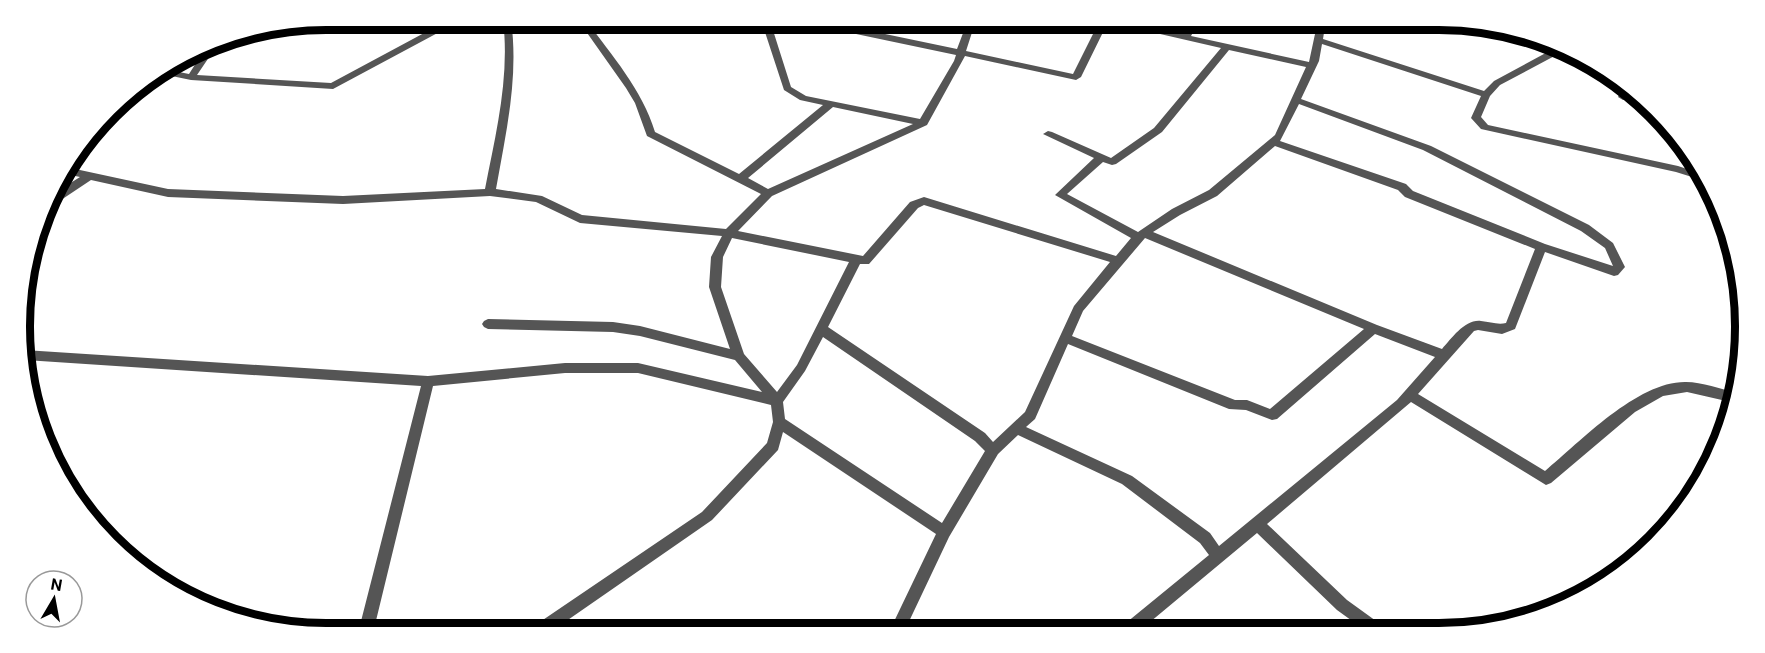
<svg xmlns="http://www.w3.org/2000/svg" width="1765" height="653" font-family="Roboto,sans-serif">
<rect width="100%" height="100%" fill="#fff"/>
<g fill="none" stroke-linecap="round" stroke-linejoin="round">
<g fill="#555" fill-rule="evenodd">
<polygon points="445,20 454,20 445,29 333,89 191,80 162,74 169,70 189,74 205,49 216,42 218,44 197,75 331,83 439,25"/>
<path d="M503,20H511C519,77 506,133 496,189L542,196L582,215L726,229L761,194L647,136L635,103L626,88L578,20H586C612,56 642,89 655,132L739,174L823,105L800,100L784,90L763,26V20H818L957,49L968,20H976L966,51L1073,74L1100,20H1120L1183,34L1192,20H1200L1191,36L1309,62L1318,20H1326L1323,39L1484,91L1494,81L1555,48L1562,52L1500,85L1490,96L1481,117L1488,125L1678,166L1705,175L1708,182L1676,172L1481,129L1471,118L1481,96L1322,44L1319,61L1301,99L1431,146L1589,225L1613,243L1625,267L1618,275L1614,276L1545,252L1515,329L1502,334L1478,330L1474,331L1418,394L1545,471C1581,441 1638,381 1686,382C1702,382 1721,389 1736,393L1735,403L1687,392L1663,396L1635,412L1551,483L1546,485L1411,402L1267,524L1347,600L1383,626L1386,631H1366L1337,610L1257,533L1138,632H1119L1121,627L1209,555L1200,543L1122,484L1018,435L998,454L949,537L904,632H889L936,534L783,432L778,450L712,520L549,633H528L531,628L702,512L767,443L773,422L771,405L638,373H565L433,386L373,633H358L421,386L25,360L24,350L428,376L565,363H638L762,392L735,360L640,336L613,332L488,329L484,327L482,324L484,321L488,319L613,322L640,326L730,349L709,287L711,257L722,236L580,223L536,202L490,196L343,204L168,197L91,180L55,204H50L53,194L80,177L61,173L66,167L168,189L343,196L485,189C496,133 510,77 503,20ZM1108,22L1221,48L1154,128L1111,158L1052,132L1048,131L1043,134L1094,158L1055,195L1131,238L1116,256L924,197L910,202L863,256L738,231L772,196L927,125L965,56L1076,80L1081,77ZM771,24L818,26L956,55L954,61L920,119L806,96L791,87ZM1229,50L1306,67L1275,135L1209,190L1172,209L1138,232L1067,194L1103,162L1112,165L1116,164L1162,132ZM1299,104L1423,150L1581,231L1605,248L1613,266L1545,244L1413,191L1406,184L1280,141ZM833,107L913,124L768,189L748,178ZM1275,146L1398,190L1405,197L1535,249L1506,323C1498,325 1490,322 1481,321C1465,319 1452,338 1442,349L1377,325L1153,232L1180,215L1217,196ZM924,205L1110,262L1074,306L1025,412L993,442L985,433L828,327L860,264H869L918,208ZM732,238L849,262L797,365L777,392L744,354L721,287L723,257ZM1145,238L1364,329L1270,409L1247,400H1235L1072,336L1083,311ZM1375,334L1435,357L1397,400L1219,546L1210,533L1132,476L1026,427L1035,419L1068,344L1229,409L1246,410L1272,420L1277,419ZM823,337L975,441L985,451L942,523L785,419L783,402L805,371Z"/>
<polygon points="1507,29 1518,30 1529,36 1523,36"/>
<polygon points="1624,82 1632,90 1626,99 1623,100 1618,97 1623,88"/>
<polygon points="1437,620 1459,626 1462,631 1421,631 1424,626"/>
</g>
</g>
<path d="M0 0H1765V653H0ZM326 30H1439A296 296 0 0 1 1735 326V327A296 296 0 0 1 1439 623H326A296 296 0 0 1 30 327V326A296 296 0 0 1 326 30Z" fill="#fff" fill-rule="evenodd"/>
<path fill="none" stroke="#000" stroke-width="8" d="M326 30H1439A296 296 0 0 1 1735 326V327A296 296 0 0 1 1439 623H326A296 296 0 0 1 30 327V326A296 296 0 0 1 326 30Z"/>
<g transform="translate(54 599) rotate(10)"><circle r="28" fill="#ffffff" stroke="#999999" stroke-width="1.5"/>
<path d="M0-4.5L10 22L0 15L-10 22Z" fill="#000000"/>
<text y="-9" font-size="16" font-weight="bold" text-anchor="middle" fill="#000000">N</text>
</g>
</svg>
